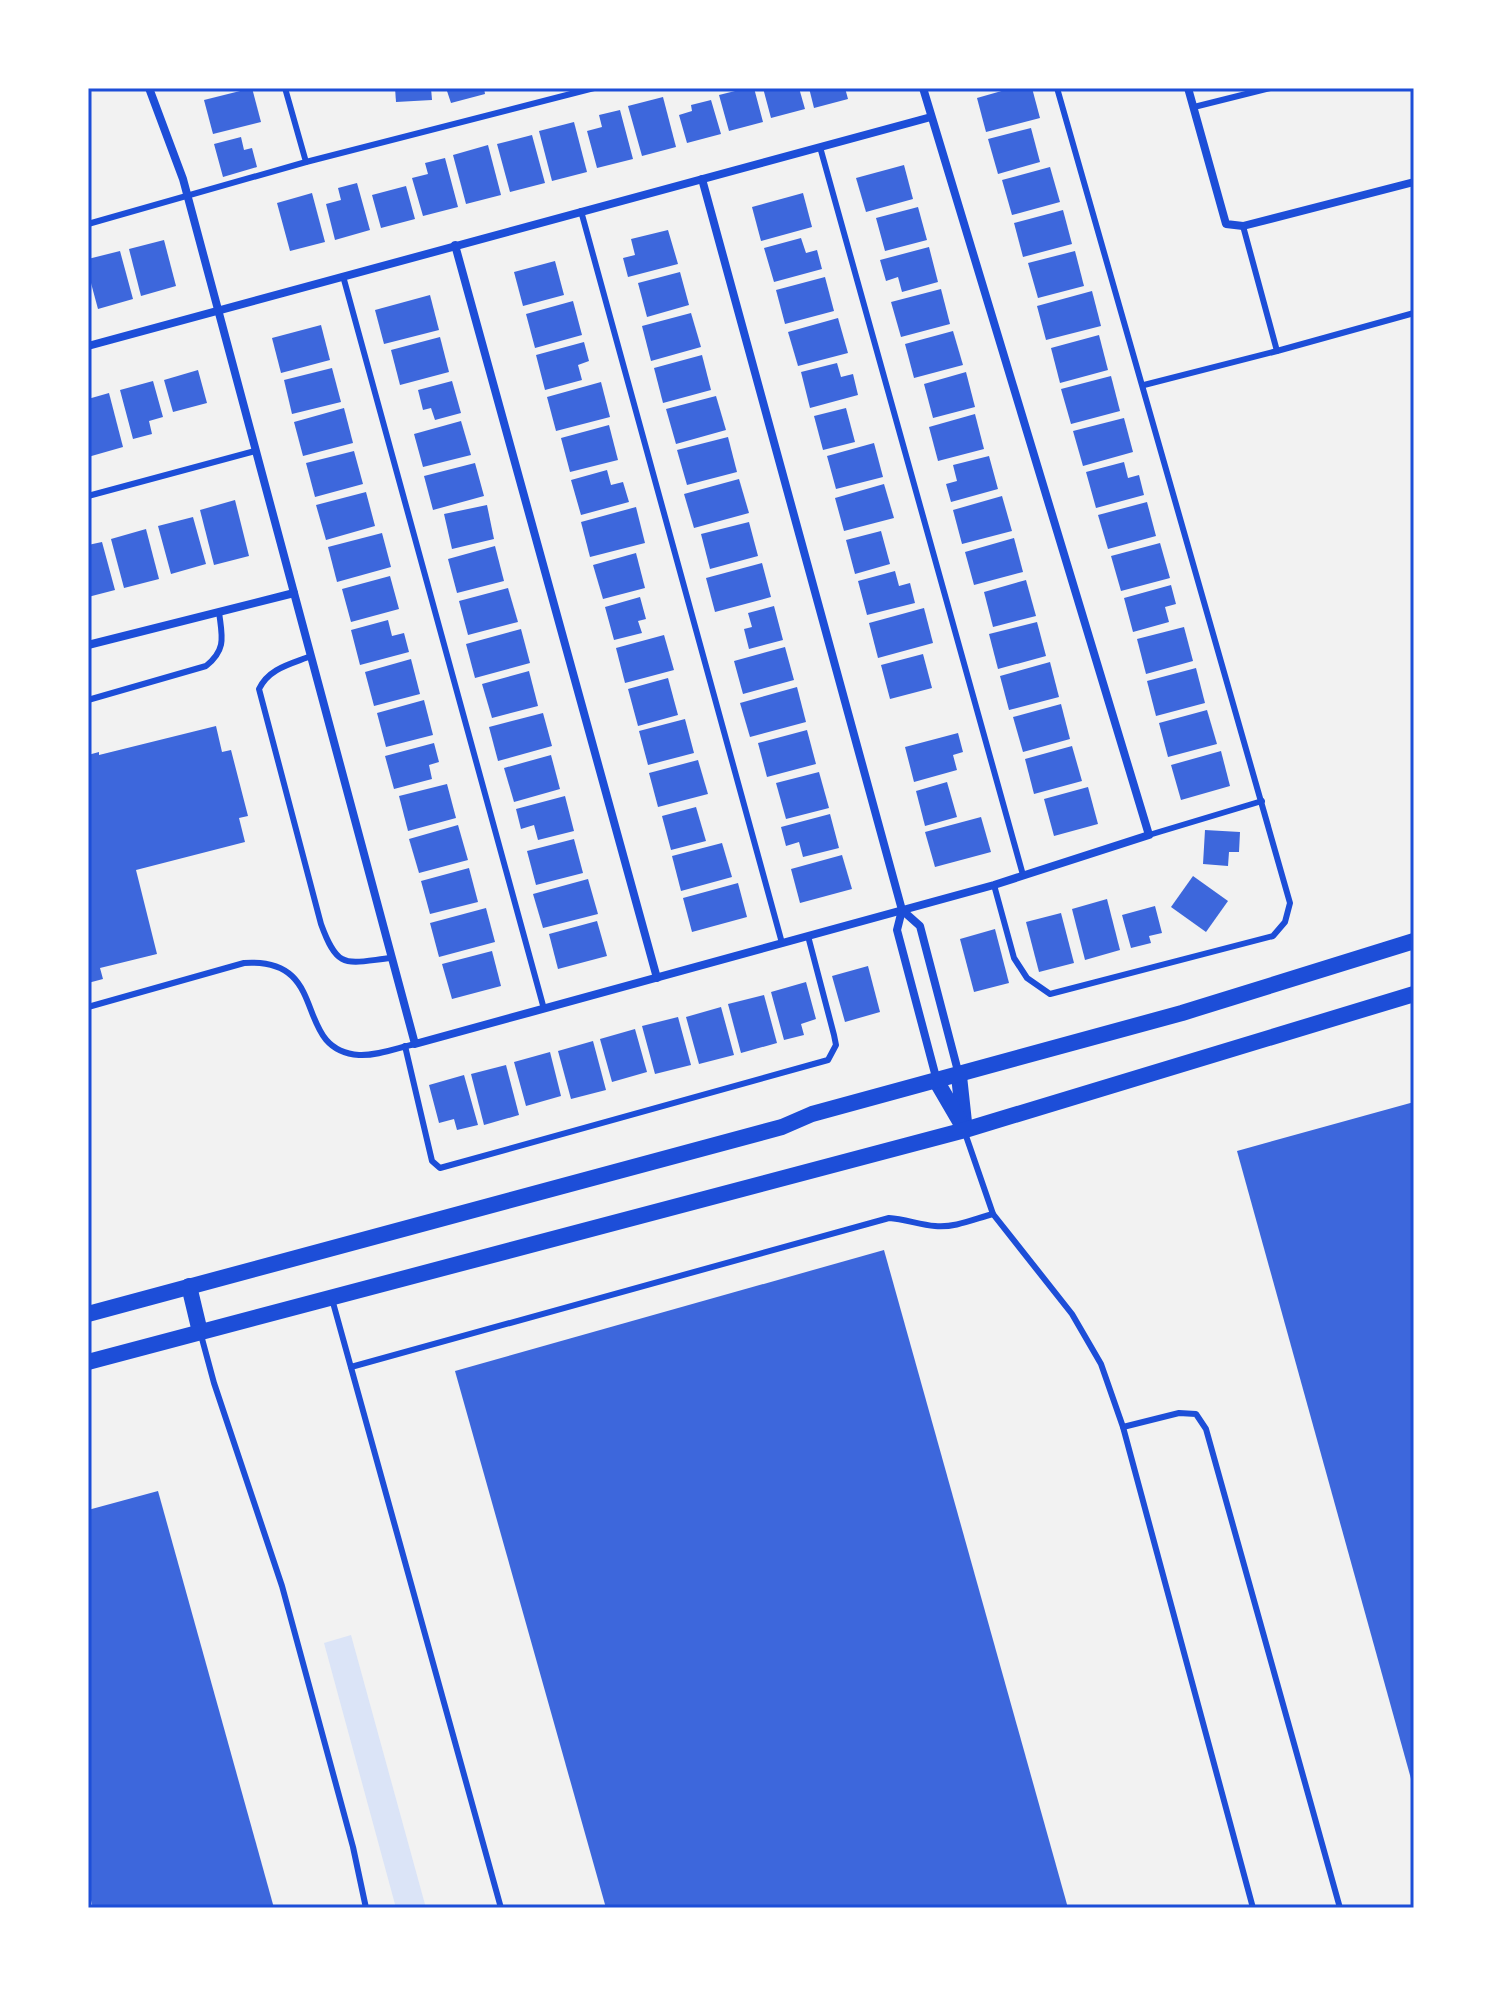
<svg xmlns="http://www.w3.org/2000/svg" width="1502" height="1996" font-family="Lato,sans-serif">
<rect width="100%" height="100%" fill="#f2f2f2"/>
<polygon fill="#dbe4f7" points="351,1635 426,1908 396,1908 324,1643"/>
<g fill="#3d67dc">
<polygon points="252,88 261,122 213,134 204,100"/>
<polygon points="395,88 431,88 432,100 396,102"/>
<polygon points="446,88 484,88 485,94 451,103"/>
<polygon points="734,88 754,88 763,122 729,131 719,95 735,91"/>
<polygon points="763,88 799,88 805,109 771,118"/>
<polygon points="809,88 845,88 848,99 814,108"/>
<polygon points="1012,88 1032,88 1040,118 986,132 977,98"/>
<polygon points="663,97 676,147 642,156 628,106"/>
<polygon points="711,100 721,134 687,143 679,115 692,111 691,105"/>
<polygon points="620,110 633,159 597,168 587,131 602,127 599,115"/>
<polygon points="574,122 587,172 552,181 539,131"/>
<polygon points="1031,128 1040,162 998,174 988,139"/>
<polygon points="532,135 545,183 510,192 497,144"/>
<polygon points="241,137 244,150 252,148 257,167 223,177 214,144"/>
<polygon points="488,145 501,195 466,204 453,155"/>
<polygon points="445,158 458,207 423,216 412,178 428,174 425,163"/>
<polygon points="904,165 913,199 866,212 856,178"/>
<polygon points="1050,167 1060,202 1012,215 1002,180"/>
<polygon points="357,183 370,230 335,240 326,204 341,200 338,188"/>
<polygon points="406,186 415,219 381,228 372,195"/>
<polygon points="312,193 325,242 290,251 277,203"/>
<polygon points="803,193 812,227 761,241 752,207"/>
<polygon points="918,207 927,240 885,251 876,218"/>
<polygon points="1063,210 1072,244 1023,257 1014,223"/>
<polygon points="668,230 678,264 628,277 623,258 635,255 631,239"/>
<polygon points="801,238 806,253 817,250 822,269 774,282 764,248"/>
<polygon points="164,240 176,286 141,296 129,249"/>
<polygon points="929,247 938,282 902,292 898,277 886,281 880,260"/>
<polygon points="120,251 133,299 98,309 88,272 88,259"/>
<polygon points="1075,251 1084,286 1038,298 1028,263"/>
<polygon points="555,261 564,295 523,306 514,272"/>
<polygon points="680,272 689,305 647,317 638,283"/>
<polygon points="825,277 834,311 785,324 776,290"/>
<polygon points="941,289 950,324 901,337 891,302"/>
<polygon points="1092,291 1101,326 1046,340 1037,306"/>
<polygon points="430,295 439,330 384,344 375,310"/>
<polygon points="573,301 582,335 535,348 526,314"/>
<polygon points="691,313 701,347 651,361 642,326"/>
<polygon points="838,318 848,353 798,366 788,332"/>
<polygon points="321,325 330,360 281,373 272,338"/>
<polygon points="953,331 963,365 914,378 905,344"/>
<polygon points="1099,335 1108,370 1060,383 1051,348"/>
<polygon points="440,337 449,372 400,385 391,350"/>
<polygon points="584,342 589,361 578,365 582,380 545,390 536,355"/>
<polygon points="702,355 711,390 663,403 654,368"/>
<polygon points="837,363 841,377 853,374 858,395 810,408 801,372"/>
<polygon points="332,368 341,402 292,414 284,380"/>
<polygon points="198,370 207,403 173,412 164,380"/>
<polygon points="966,372 975,407 933,418 924,384"/>
<polygon points="1111,376 1120,411 1071,424 1061,389"/>
<polygon points="153,381 163,417 149,421 152,434 133,439 120,390"/>
<polygon points="452,381 461,413 435,420 431,408 423,410 418,390"/>
<polygon points="601,382 610,417 556,431 547,397"/>
<polygon points="109,393 123,447 88,457 88,399"/>
<polygon points="716,396 726,430 676,444 666,409"/>
<polygon points="344,408 353,443 303,456 294,422"/>
<polygon points="846,408 855,442 823,450 814,416"/>
<polygon points="975,414 984,449 938,461 929,427"/>
<polygon points="1124,418 1133,452 1083,466 1073,431"/>
<polygon points="461,421 471,455 423,467 414,434"/>
<polygon points="609,425 618,460 570,472 561,438"/>
<polygon points="728,437 737,472 687,485 677,450"/>
<polygon points="874,443 883,477 836,489 827,456"/>
<polygon points="354,451 363,484 315,497 306,463"/>
<polygon points="989,456 998,489 951,502 946,484 957,481 953,465"/>
<polygon points="1124,462 1128,478 1139,475 1144,495 1096,508 1086,472"/>
<polygon points="475,463 484,496 433,510 424,476"/>
<polygon points="607,470 611,485 623,482 629,502 581,515 571,480"/>
<polygon points="739,479 749,513 694,528 684,494"/>
<polygon points="884,484 894,518 844,531 835,498"/>
<polygon points="366,492 375,526 326,540 316,505"/>
<polygon points="1002,496 1012,531 962,544 953,510"/>
<polygon points="235,500 249,556 214,565 200,510"/>
<polygon points="1147,502 1156,536 1108,549 1098,515"/>
<polygon points="487,505 494,539 452,549 444,514"/>
<polygon points="636,507 645,543 590,557 581,522"/>
<polygon points="193,517 206,564 171,574 158,526"/>
<polygon points="749,522 758,556 710,569 701,534"/>
<polygon points="146,529 159,579 124,588 111,539"/>
<polygon points="881,531 890,564 855,574 846,540"/>
<polygon points="382,533 391,567 337,582 328,547"/>
<polygon points="1014,538 1023,572 974,585 965,552"/>
<polygon points="102,542 115,590 88,597 88,545"/>
<polygon points="1160,543 1170,578 1121,591 1111,556"/>
<polygon points="495,546 504,581 457,593 448,559"/>
<polygon points="636,553 645,588 603,599 593,565"/>
<polygon points="762,563 771,597 715,612 706,578"/>
<polygon points="895,571 899,586 910,583 915,603 867,615 858,581"/>
<polygon points="390,576 399,609 351,622 342,589"/>
<polygon points="1026,580 1036,616 993,627 984,592"/>
<polygon points="1171,585 1176,604 1165,607 1169,622 1133,632 1124,598"/>
<polygon points="508,588 518,622 468,635 459,601"/>
<polygon points="640,597 646,619 638,621 642,633 614,640 605,607"/>
<polygon points="774,606 783,640 749,649 744,629 752,627 748,613"/>
<polygon points="924,608 933,643 878,658 869,623"/>
<polygon points="388,620 392,636 404,633 409,652 360,665 351,630"/>
<polygon points="1037,622 1046,656 998,669 989,634"/>
<polygon points="1184,627 1193,661 1146,674 1137,639"/>
<polygon points="521,629 530,663 475,678 466,644"/>
<polygon points="664,635 674,670 625,683 616,648"/>
<polygon points="785,647 794,680 743,694 734,661"/>
<polygon points="923,654 932,688 890,699 881,665"/>
<polygon points="411,659 420,694 374,706 365,672"/>
<polygon points="1050,662 1059,697 1009,710 1000,676"/>
<polygon points="1196,668 1205,703 1156,716 1147,681"/>
<polygon points="529,671 538,706 492,718 482,684"/>
<polygon points="668,678 678,715 638,726 628,689"/>
<polygon points="797,687 806,722 750,737 740,703"/>
<polygon points="424,700 433,735 386,747 377,713"/>
<polygon points="1061,704 1070,739 1023,752 1013,717"/>
<polygon points="1207,710 1217,744 1168,757 1159,723"/>
<polygon points="543,713 552,746 498,761 489,727"/>
<polygon points="685,719 694,753 648,765 639,731"/>
<polygon points="216,726 222,752 231,750 248,816 239,818 245,842 136,870 157,954 100,968 103,979 88,983 88,755 99,752 99,755"/>
<polygon points="807,730 816,764 767,777 758,743"/>
<polygon points="958,733 963,752 953,755 957,770 914,782 905,747"/>
<polygon points="434,743 439,762 429,765 432,779 394,789 385,756"/>
<polygon points="1072,746 1082,781 1034,794 1025,759"/>
<polygon points="1221,751 1230,786 1181,800 1171,765"/>
<polygon points="551,755 560,789 514,802 504,768"/>
<polygon points="698,760 708,794 658,807 649,773"/>
<polygon points="819,772 829,808 786,819 776,783"/>
<polygon points="947,782 957,817 925,826 916,791"/>
<polygon points="447,784 456,818 408,831 399,796"/>
<polygon points="1088,787 1098,824 1054,836 1044,799"/>
<polygon points="565,796 574,831 538,840 534,825 521,829 516,809"/>
<polygon points="696,807 706,841 671,850 662,816"/>
<polygon points="830,814 839,848 803,857 799,842 786,846 781,827"/>
<polygon points="981,817 991,852 935,867 925,832"/>
<polygon points="458,825 468,860 419,873 409,839"/>
<polygon points="1205,830 1240,832 1239,852 1229,852 1228,866 1203,864"/>
<polygon points="574,839 583,873 536,885 527,851"/>
<polygon points="722,843 732,877 681,891 672,856"/>
<polygon points="842,855 852,889 800,903 791,869"/>
<polygon points="469,868 478,902 430,914 421,881"/>
<polygon points="1193,876 1228,901 1206,932 1171,907"/>
<polygon points="588,879 598,914 543,928 533,894"/>
<polygon points="738,883 747,917 692,932 683,898"/>
<polygon points="1107,899 1120,950 1085,960 1072,909"/>
<polygon points="1155,906 1162,933 1149,936 1151,943 1131,948 1122,915"/>
<polygon points="486,908 495,942 439,957 430,923"/>
<polygon points="1061,913 1074,963 1039,972 1026,922"/>
<polygon points="597,921 607,956 558,969 549,934"/>
<polygon points="995,929 1009,983 974,992 960,939"/>
<polygon points="492,951 501,986 452,999 442,964"/>
<polygon points="868,966 880,1012 845,1022 832,976"/>
<polygon points="806,982 816,1019 801,1024 804,1035 784,1040 771,992"/>
<polygon points="764,995 777,1043 741,1053 728,1004"/>
<polygon points="721,1007 734,1055 699,1064 686,1017"/>
<polygon points="678,1017 691,1065 655,1074 642,1026"/>
<polygon points="635,1029 647,1072 612,1082 600,1039"/>
<polygon points="593,1041 606,1090 571,1099 558,1051"/>
<polygon points="550,1052 561,1096 526,1106 514,1062"/>
<polygon points="506,1065 519,1115 484,1125 471,1074"/>
<polygon points="464,1075 478,1125 457,1130 454,1119 439,1123 429,1085"/>
<polygon points="1414,1102 1414,1785 1413,1786 1237,1151"/>
<polygon points="884,1250 1068,1908 606,1908 455,1371"/>
<polygon points="158,1491 274,1908 93,1908 88,1889 88,1510"/>
</g>
<g fill="none" stroke-linecap="round" stroke-linejoin="round">
<g stroke="#1d4ed8" stroke-width="6">
<polyline points="1194,107 1270,88"/>
<polyline points="820,147 1023,875"/>
<polyline points="306,162 594,88"/>
<polyline points="581,211 782,943"/>
<polyline points="88,224 306,162 285,88"/>
<polyline points="1243,226 1277,351 1414,313"/>
<polyline points="343,276 544,1009"/>
<polyline points="1144,385 1277,351"/>
<polyline points="88,496 255,451"/>
<path d="M311,656C291,664 269,668 259,689L321,924C338,971 346,963 391,958"/>
<path d="M88,700L206,666C227,649 222,636 219,612"/>
<polyline points="1149,835 1262,801"/>
<polyline points="994,885 1014,958 1027,978 1050,994 1273,936 1285,922 1290,903 1057,88"/>
<path d="M88,1007L244,963C333,957 290,1050 359,1055C377,1056 397,1048 415,1044"/>
<polyline points="405,1046 432,1161 440,1168 828,1060 836,1045 834,1035 808,936"/>
<polyline points="965,1133 993,1214 1072,1314 1101,1364 1123,1427 1253,1908"/>
<polyline points="332,1299 501,1908"/>
<polyline points="201,1335 214,1383 282,1586 353,1847 366,1908"/>
<path d="M351,1367L889,1218C905,1219 920,1225 935,1226C955,1228 974,1219 993,1214"/>
<polyline points="1123,1427 1179,1413 1196,1414 1206,1429 1340,1908"/>
</g>
<g stroke="#1d4ed8" stroke-width="8">
<polyline points="149,88 183,179 415,1044 994,885 1149,835 923,88"/>
<polyline points="1188,88 1226,224 1243,226 1414,182"/>
<polyline points="702,179 902,910 897,930 937,1081"/>
<polyline points="455,245 657,978"/>
<polyline points="88,346 931,117"/>
<polyline points="88,645 294,593"/>
<polyline points="902,910 920,926 959,1075"/>
</g>
<g stroke="#1d4ed8" stroke-width="16">
<polyline points="959,1076 964,1122"/>
<polyline points="937,1082 965,1130"/>
<polyline points="189,1286 200,1332"/>
<polyline points="88,1314 782,1127 812,1114 1182,1013 1414,941"/>
<polyline points="88,1362 965,1130 1414,994"/>
</g>
</g>
<rect width="1502" height="1996" fill="none" stroke="#ffffff" stroke-width="180"/>
<rect x="90" y="90" width="1322" height="1816" fill="none" stroke="#1d4ed8" stroke-width="3"/>
</svg>
